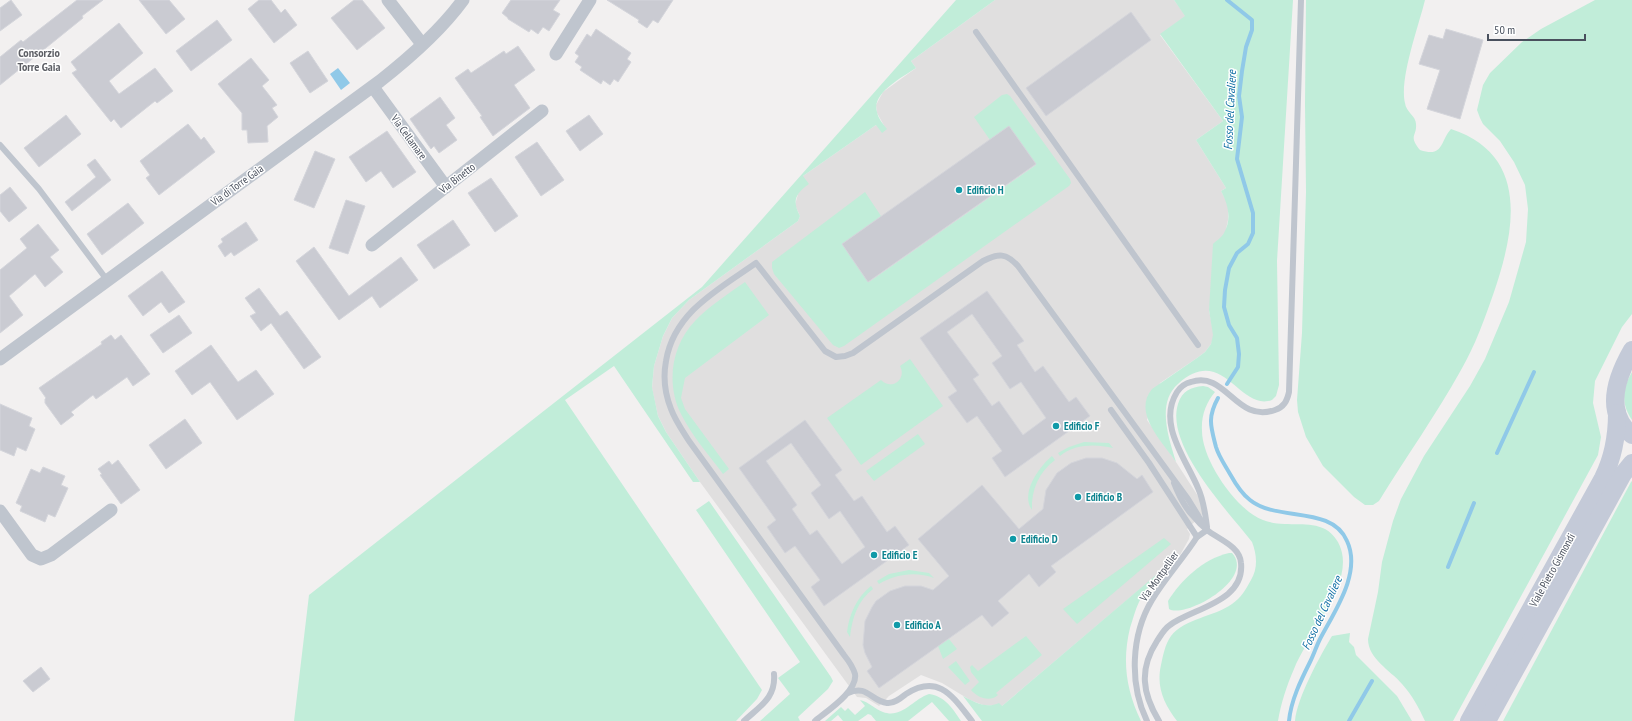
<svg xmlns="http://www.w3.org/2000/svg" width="1632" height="721" font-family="'PT Sans Narrow',sans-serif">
<rect width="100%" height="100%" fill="#f2f0f0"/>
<polygon fill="#e0dfdf" points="995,0 1174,0 1186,16 1160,35 1223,121 1196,140 1226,188 1221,191 1228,204 1228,220 1209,310 1214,336 1211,344 1205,352 1197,358 1160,383 1147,420 1176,462 1207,510 1187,529 1190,534 1189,539 1180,555 1002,706 983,705 970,700 942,683 921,675 889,696 879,706 866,698 857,697 700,482 666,432 658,416 652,388 654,366 663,336 672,318 689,300 798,221 800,216 795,205 803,176 876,125 886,129 877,113 876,105 883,92 916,68 911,61"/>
<g fill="#c1edd9">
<path d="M956,0H995L911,61L916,68C903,77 871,93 877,112C878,118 883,124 887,129L882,133L876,125L803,176L809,184C795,194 792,201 800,216L798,221L689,300L672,318L663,336L654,366L652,387L658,416L666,432L700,482H693L614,366L565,400L762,690L757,699L736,721H294L309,595L702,287Z"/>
<path d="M1174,0H1293L1277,261L1279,385L1276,396L1272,400C1239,412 1223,343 1178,384C1156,403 1169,439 1176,462C1163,442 1132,413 1152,389L1197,358L1205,352L1211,344L1213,335L1209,310L1213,244C1216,241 1222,237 1224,233C1232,219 1228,204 1221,191L1226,188L1196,140L1223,121L1160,34L1185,16Z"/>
<path d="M1306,0H1425C1419,25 1399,79 1405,103C1406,112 1416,116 1416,124C1417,137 1408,135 1420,150C1444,158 1440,141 1451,129C1530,155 1515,230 1494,292C1485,318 1475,346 1461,370C1436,415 1406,457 1379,501L1373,505H1365L1354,497L1323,466L1306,437L1298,412L1297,400L1302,333L1306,192L1305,104Z"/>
<path d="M1595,0H1632V314L1622,327L1595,381L1593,403L1601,437L1598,455L1453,721H1425C1419,708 1412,695 1402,684C1390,670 1368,659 1368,639L1378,592L1382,562L1393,521L1401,499L1424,456L1470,386L1485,359L1509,302L1526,242L1528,209L1525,185L1514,162L1500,141L1483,124L1480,118L1477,110L1483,85L1490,73L1522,42L1541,29Z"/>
<polygon points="1007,94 1010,96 1070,179 1071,183 1069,186 844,346 839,348 833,345 774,274 772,268 772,262 865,192 881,216 842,244 869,282 1036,165 1009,127 990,140 974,117 1002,95"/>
<path d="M745,282L769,315L685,378L681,398L685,409L729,469L723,474C709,455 692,436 681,414C666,384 671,346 695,321C709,306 728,294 745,282Z"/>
<path d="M910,359L943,406L861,465L827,418L881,380C892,391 907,379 900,366Z"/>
<path d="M1632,372V420C1621,404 1622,389 1632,372Z"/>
<path d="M1203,386L1208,387L1215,392C1206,403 1201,416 1202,431C1202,460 1236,510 1263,520C1283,528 1308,520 1325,529C1334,534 1340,543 1342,553C1350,588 1306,638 1294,669C1287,685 1281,703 1278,721H1177C1164,704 1156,687 1161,665C1163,656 1165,644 1171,636C1185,618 1214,617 1232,604C1241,598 1246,589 1251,580C1258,568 1257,555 1252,542C1228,511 1165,446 1178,404C1182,391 1191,387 1203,386Z"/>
<polygon points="918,434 925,444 874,481 866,471"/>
<path d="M1084,442L1109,443L1113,448C1095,444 1075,444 1060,456L1058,453L1069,447Z"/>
<path d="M1052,456L1055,460C1039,472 1031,490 1032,510C1020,493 1039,467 1052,456Z"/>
<polygon points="1632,481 1632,721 1503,721 1631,482"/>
<polygon points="709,501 831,677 833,681 828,689 798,717 800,721 760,721 790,694 778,678 800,662 696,510"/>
<polygon points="1164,538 1171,544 1077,624 1063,609"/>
<path d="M1229,553H1232C1256,579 1185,619 1169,609L1168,601C1181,580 1203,559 1229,553Z"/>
<path d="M1163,569C1154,580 1145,590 1139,602C1135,610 1133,619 1130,628C1122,661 1126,690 1141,721H982L963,696C974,702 986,709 999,703L1002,706Z"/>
<path d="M909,570L929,573L934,578C916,571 895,574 879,584L877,581L889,574Z"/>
<path d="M871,586L873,589C858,600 852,618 850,637L847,632C849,614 857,597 871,586Z"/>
<path d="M1350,633L1349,642L1354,647L1356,655L1397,696L1412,721H1295C1297,698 1320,656 1332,636Z"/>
<path d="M1026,636L1042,655L996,693L998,695C989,703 977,697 971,690L979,682L971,672L970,667L972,665L978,671Z"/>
<polygon points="949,639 957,649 943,659 938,646"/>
<polygon points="956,661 970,681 965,685 948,667"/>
<path d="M929,694C945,696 953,709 961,721H949L932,702L908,721H876L871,715L868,714L858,721H843L838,715L831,721H825L841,707L845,711L848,708L855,715L865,706L860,700C869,702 875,709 883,712C902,719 913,699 929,694Z"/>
</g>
<polygon fill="#90c9e8" points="338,68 350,83 341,90 330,74"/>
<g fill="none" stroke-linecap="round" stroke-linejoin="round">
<g stroke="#90c9e8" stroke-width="4">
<polyline points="1227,384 1238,367 1239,354 1237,338 1229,325 1224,307 1225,290 1229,268 1237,253 1248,244 1253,233 1253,213 1237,159 1242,117 1239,96 1242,71 1246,47 1252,30 1252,20 1227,0"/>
<path d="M1218,398C1207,418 1211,427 1216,447C1219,457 1225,465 1230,474C1235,483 1242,494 1250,500C1277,522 1332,505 1347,541C1362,573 1334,612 1320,639C1316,647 1314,654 1310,662C1301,680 1291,700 1289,721"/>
<polyline points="1497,453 1534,372"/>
<polyline points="1448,567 1474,503"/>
<polyline points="1349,721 1372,681"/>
</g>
</g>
<g fill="#cacbd2" stroke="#d4d5db" fill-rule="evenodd">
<polygon points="11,0 22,15 0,31 0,8"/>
<polygon points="77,0 103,0 82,16 83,18 0,85 0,57 21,40 23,42"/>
<polygon points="139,0 169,0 185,19 166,34"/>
<polygon points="259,0 271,0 281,13 285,9 297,25 274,43 248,9"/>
<polygon points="354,0 362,0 385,28 357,50 331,18"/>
<polygon points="511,0 560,0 553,10 560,14 549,31 543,27 538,34 531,29 529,32 508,19 508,18 502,13"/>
<polygon points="607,0 673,0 658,23 653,20 647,28 638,22 639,20"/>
<polygon points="1131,12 1151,40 1046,116 1026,88"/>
<polygon points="217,20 232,40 191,71 176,51"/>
<polygon points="119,23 143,53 109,81 119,94 155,68 173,91 157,103 155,101 121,128 114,119 111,122 72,73 77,70 71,62"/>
<polygon points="596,29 631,53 627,59 631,62 618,82 614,79 610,85 603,80 601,84 580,70 582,67 575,62 579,56 575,53 587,34 591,37"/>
<polygon points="1446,29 1483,40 1460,119 1427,109 1440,70 1419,64 1429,35 1443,39"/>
<polygon points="518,46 535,70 514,85 530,108 493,136 480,117 482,116 455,78 468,69 471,73 504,51 506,54"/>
<polygon points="308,51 328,81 310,93 290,63"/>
<polygon points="251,58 269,80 262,86 277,105 272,108 278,117 267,126 268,142 248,143 247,130 242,130 242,113 218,84"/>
<polygon points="440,97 455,118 446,125 457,140 439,153 434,146 431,149 410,119"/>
<polygon points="66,115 81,134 39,167 24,148"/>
<polygon points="589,115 603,134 580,151 566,131"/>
<polygon points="188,124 201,140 204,137 215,152 159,195 146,178 150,175 140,161"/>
<polygon points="1009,126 1036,164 868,282 842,244"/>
<polygon points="387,131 416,172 393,188 381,171 366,182 349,157"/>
<polygon points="537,142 564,180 541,196 515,157"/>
<polygon points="315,151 335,159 314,208 294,200"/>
<polygon points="95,159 111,180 72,211 65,202 96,177 87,165"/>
<polygon points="491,178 518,216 495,232 468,193"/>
<polygon points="10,187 27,208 9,222 0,211 0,195"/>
<polygon points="346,200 365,206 348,254 329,248"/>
<polygon points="128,203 144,223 102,255 87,234"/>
<polygon points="453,220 470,245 434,269 417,245"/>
<polygon points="246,222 258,240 234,256 231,252 225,257 218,246 223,242 221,239"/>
<polygon points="38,224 59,250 50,257 63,272 45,287 35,274 9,296 23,315 0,333 0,270 27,248 20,239"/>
<polygon points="314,247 349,296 401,257 418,280 380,308 372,296 339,320 296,261"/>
<polygon points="162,271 185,302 169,313 161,302 143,316 128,296"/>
<polygon points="259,288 280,316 287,311 321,357 304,369 271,323 261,331 250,316 256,313 245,298"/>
<path d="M987,291L1024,341L1017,345L1035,372L1043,366L1069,402L1076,397L1090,416L1005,477L992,458L1002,451L977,416L967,423L948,397L957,391L920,338ZM972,314L1002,356L992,363L1010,389L1021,382L1046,418L1023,435L999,401L992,406L973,379L979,375L947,332Z"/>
<polygon points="179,315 192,333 163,353 150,335"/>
<polygon points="111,335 115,340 121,335 150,374 133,386 127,377 96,399 93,395 71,412 74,415 61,425 45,403 45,399 46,398 39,388 102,344 101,342"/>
<polygon points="211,345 238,382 256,370 274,394 237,420 210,382 192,395 175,371"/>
<polygon points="0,404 32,418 29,426 35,429 26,451 17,447 14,456 0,450"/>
<polygon points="185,419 202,443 166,469 149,445"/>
<path d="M805,420L842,470L835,475L854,501L862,496L887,532L895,526L909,545L824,606L811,587L820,580L795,546L785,553L767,527L776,520L739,468ZM791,443L821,485L811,493L829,519L840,511L865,547L842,564L817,530L810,535L792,509L797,505L766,461Z"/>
<polygon points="1086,458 1102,458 1117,463 1137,479 1142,475 1153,492 1051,566 1056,572 1039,587 1029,574 998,601 1009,613 992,627 982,615 879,688 867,671 872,667 865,653 863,645 865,621 872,607 876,601 890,591 905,586 921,586 933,590 949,576 918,539 982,485 1019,529 1043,509 1046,490 1057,473 1071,463"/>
<polygon points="118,460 140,490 121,504 100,475 102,474 98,469 109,461 112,465"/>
<polygon points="43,467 65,476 61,485 68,488 55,517 48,514 45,522 20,511 22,506 16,503 31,469 40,473"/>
<polygon points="41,667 50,679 33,692 23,681"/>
</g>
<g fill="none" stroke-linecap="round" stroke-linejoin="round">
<g stroke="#bfc5ce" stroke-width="6">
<polyline points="976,32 1198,345"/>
<polyline points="0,145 39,189 107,280"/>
<polyline points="1111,410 1149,463 1197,537"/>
<path d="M1207,527C1205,513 1204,501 1198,488C1186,459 1157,424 1177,392C1180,387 1186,383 1191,382C1226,370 1236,424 1275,410C1284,407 1287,401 1289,392L1301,0"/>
<path d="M848,693C867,684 871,701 887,703C894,704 901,698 906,694C939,673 953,697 972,721"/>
<path d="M744,721C760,706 776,698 774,674"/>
<path d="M815,721C827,711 858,691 855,674C853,667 848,660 844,655L689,441C682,430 675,420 671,409C665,394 663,377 666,361C674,312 719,289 756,263L825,351L836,357L845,356L853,353L983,261C999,253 1006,253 1018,266L1188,499L1207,530"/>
<path d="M1147,721C1129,684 1131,635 1152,600C1165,578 1183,559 1197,537L1207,530"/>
<path d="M1159,721C1142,693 1139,669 1157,641C1161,635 1164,629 1170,625C1193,608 1245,602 1241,563C1240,546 1218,539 1207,530C1202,526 1198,522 1194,517C1184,507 1179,496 1174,483"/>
</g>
<g stroke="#bfc5ce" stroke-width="13">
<polyline points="388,0 422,44"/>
<polyline points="556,54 590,0"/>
<polyline points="373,87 446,187"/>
<polyline points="372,245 542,111"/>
<path d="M0,359L380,81C408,59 442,29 463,0"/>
<polyline points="0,511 32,555 41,559 51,555 111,510"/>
</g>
<g stroke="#c4cad8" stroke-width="18">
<path d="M1632,350C1617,376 1603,412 1632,435"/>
<path d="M1469,721L1603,478C1613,458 1617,436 1617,413"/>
<polyline points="1487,721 1623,474 1632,463"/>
</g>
</g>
<g fill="#0f9aa8" stroke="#fff" stroke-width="1.5">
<circle cx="959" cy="190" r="4"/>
<circle cx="1056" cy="426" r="4"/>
<circle cx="1078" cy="497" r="4"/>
<circle cx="1013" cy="539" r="4"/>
<circle cx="874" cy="555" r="4"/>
<circle cx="897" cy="625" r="4"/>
</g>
<g text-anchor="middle" stroke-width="3" stroke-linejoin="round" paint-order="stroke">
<g font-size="11" fill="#49505d" stroke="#fff">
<text transform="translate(409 137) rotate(54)" y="4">Via Cellamare</text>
<text transform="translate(457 178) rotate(-38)" y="4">Via Binetto</text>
<text transform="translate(237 185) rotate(-36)" y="4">Via di Torre Gaia</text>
<text transform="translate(1552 570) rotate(-61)" y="4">Viale Pietro Gismondi</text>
<text transform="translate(1159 576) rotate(-55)" y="4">Via Montpellier</text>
</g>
<g font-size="11" font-weight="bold" fill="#0d838f" stroke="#fff" text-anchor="start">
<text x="967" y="194">Edificio H</text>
<text x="1064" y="430">Edificio F</text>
<text x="1086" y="501">Edificio B</text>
<text x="1021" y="543">Edificio D</text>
<text x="882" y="559">Edificio E</text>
<text x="905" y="629">Edificio A</text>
</g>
<g font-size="12" font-weight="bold" fill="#5d5f65" stroke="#fff">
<text x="39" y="57">Consorzio<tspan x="39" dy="14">Torre Gaia</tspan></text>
</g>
<g font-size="12" font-style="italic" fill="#1371a6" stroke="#fff">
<text transform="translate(1230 110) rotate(-87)" y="4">Fosso del Cavaliere</text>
<text transform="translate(1322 613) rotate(-65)" y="4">Fosso del Cavaliere</text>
</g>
</g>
<path d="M1488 34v6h97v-6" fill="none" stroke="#49505d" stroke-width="2"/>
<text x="1494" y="34" font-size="12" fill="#49505d" stroke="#ffffff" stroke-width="3" paint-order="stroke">50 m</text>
</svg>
